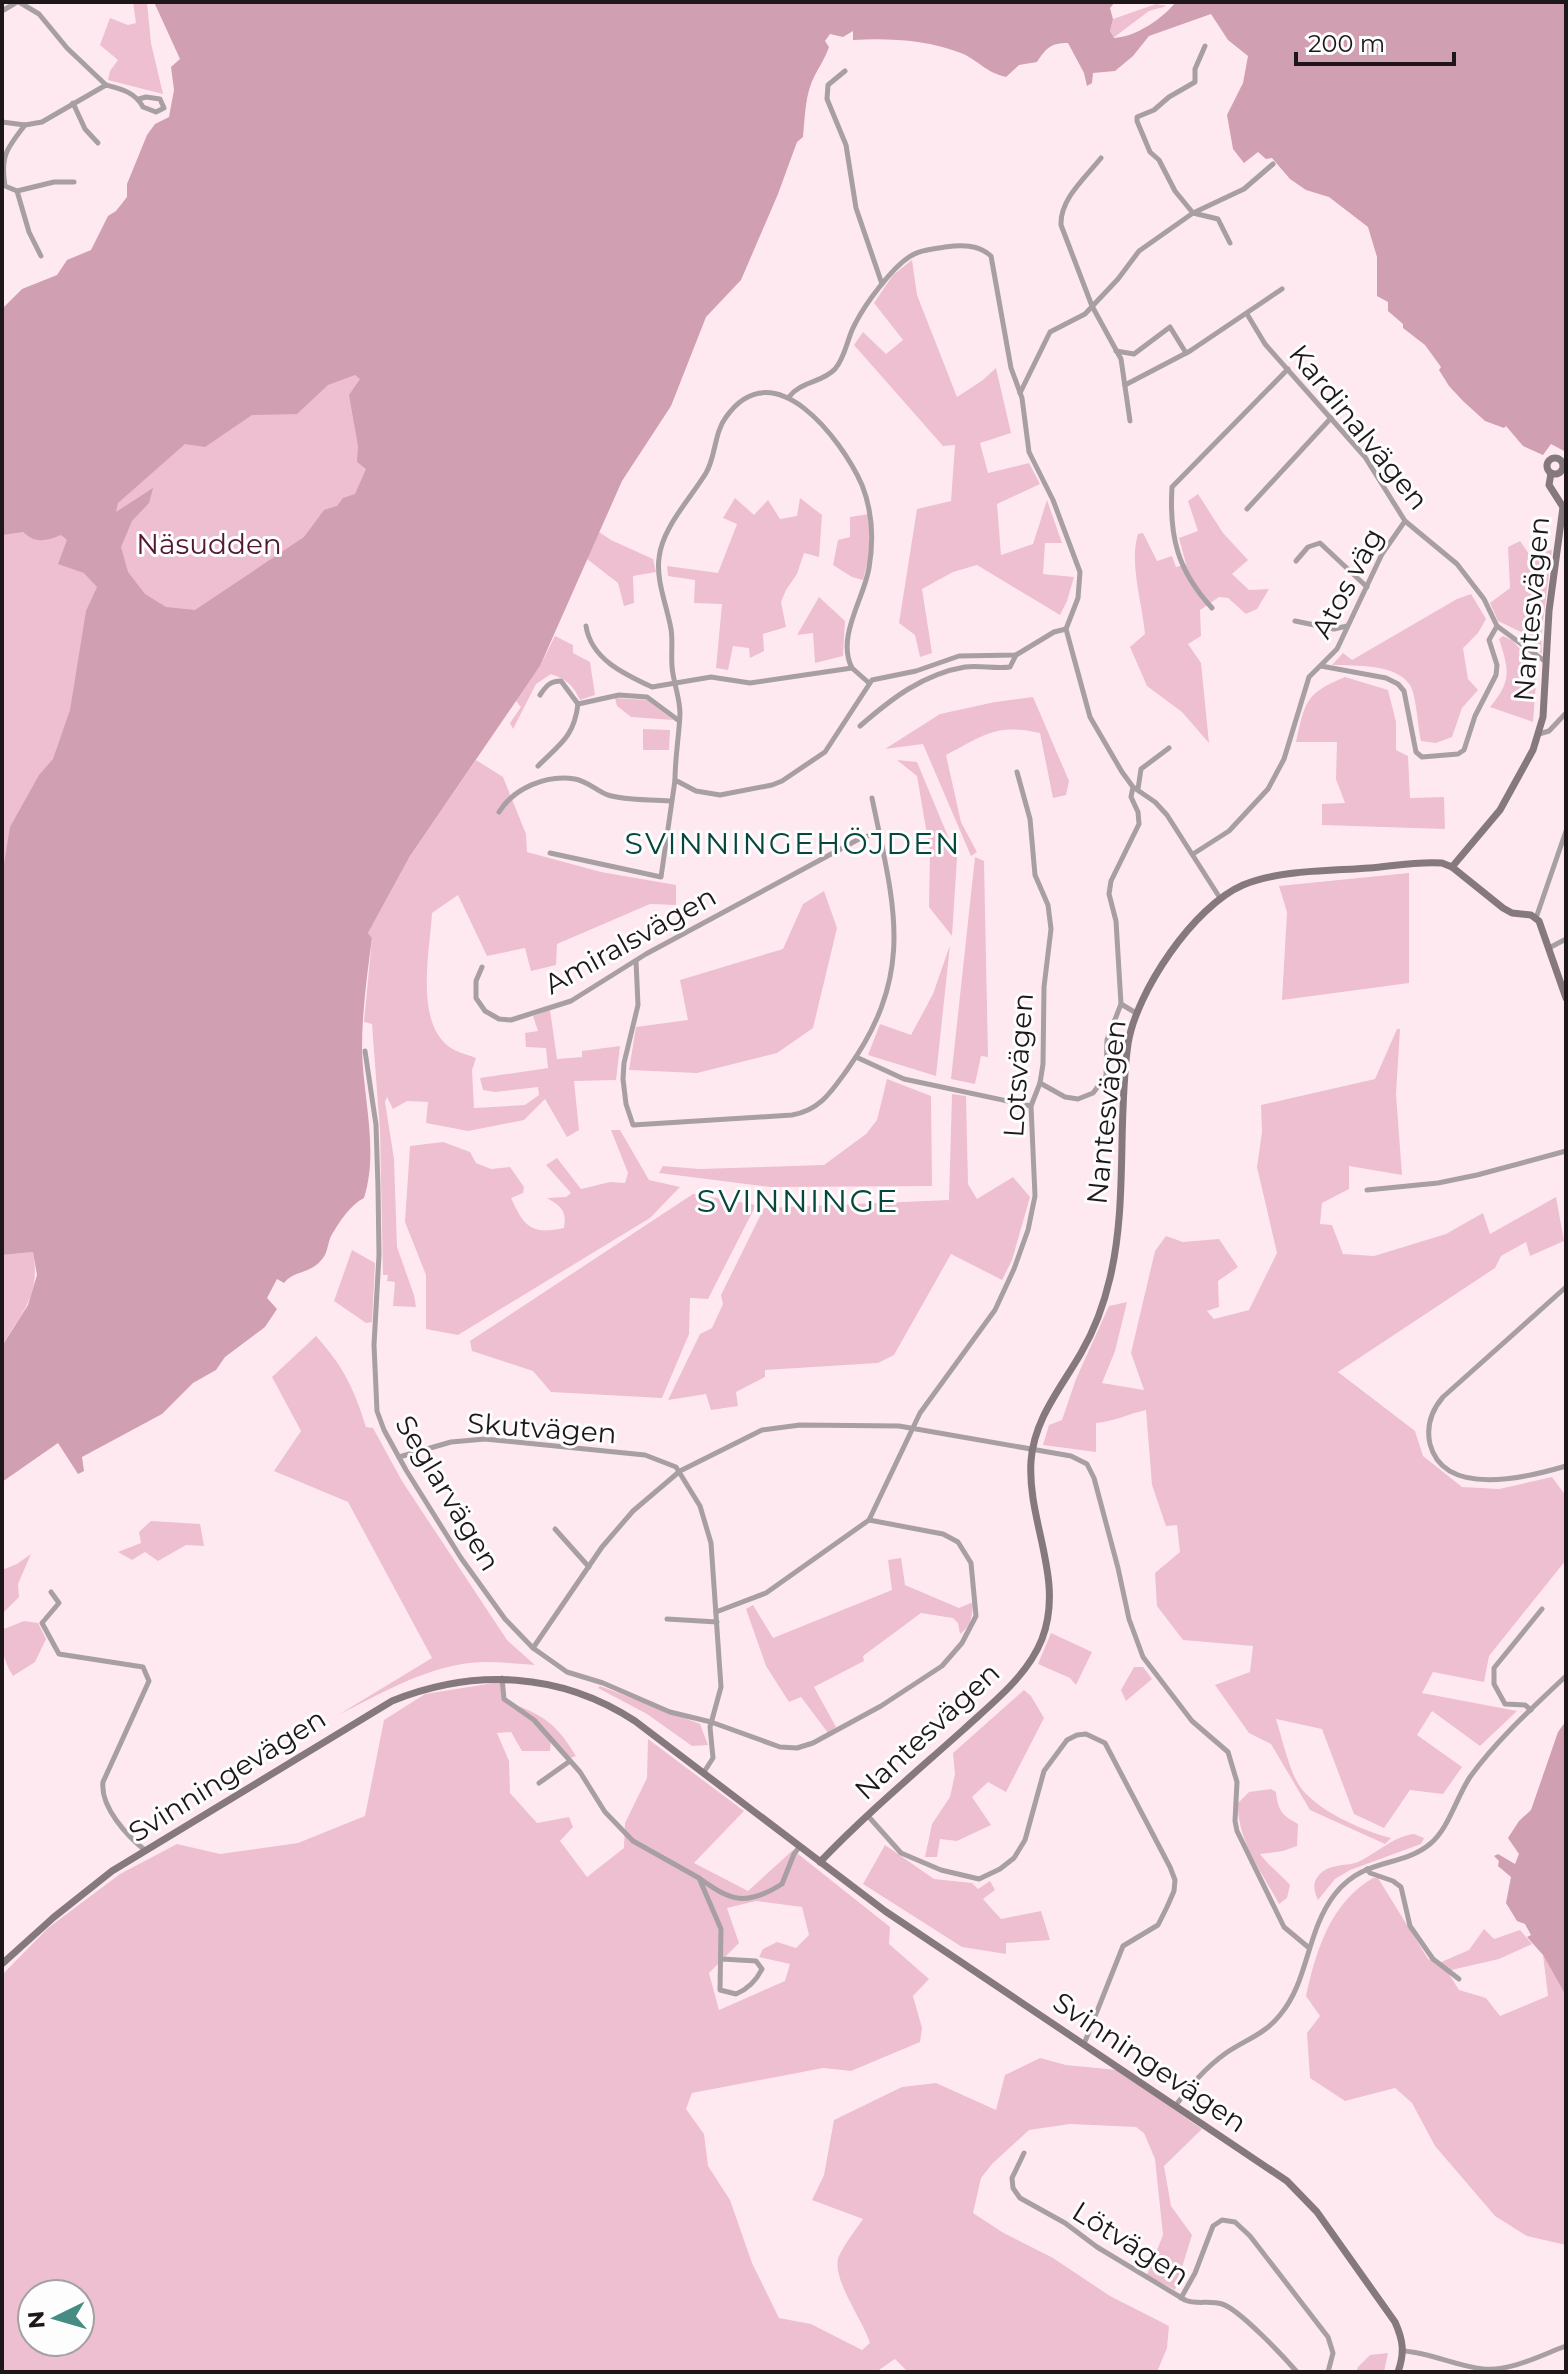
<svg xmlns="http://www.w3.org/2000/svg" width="1568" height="2374" font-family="Montserrat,sans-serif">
<rect width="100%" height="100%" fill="#ffe9f1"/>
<g fill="#eebfd0" fill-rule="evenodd">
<polygon points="133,2 147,2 151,43 163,94 108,80 110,71 118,60 100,45 110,18 128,25 136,23"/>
<polygon points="1156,4 1167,6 1149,11 1113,38 1110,31 1113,19"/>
<polygon points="243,254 477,485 2,1152 2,435"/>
<polygon points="912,260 917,295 957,397 983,380 996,368 1011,433 980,443 988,473 1029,463 1040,484 997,504 1001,555 1033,544 1047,500 1062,543 1045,543 1043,574 1074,577 1067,601 1060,615 977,565 953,572 922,589 932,653 920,657 915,635 899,623 917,509 951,501 955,445 943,446 854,345 863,332 886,354 903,340 874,303 893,275"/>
<path d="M1198,494L1223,533L1248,560L1232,574L1249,590L1269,589L1257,609L1246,614L1228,598L1219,597L1200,610L1201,636L1188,644L1201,663L1209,743L1182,712L1147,686L1130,647L1145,634C1142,602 1129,563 1138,534L1143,533L1157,561L1172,556L1176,567L1186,564L1179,538L1198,531L1188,501Z"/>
<polygon points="735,498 754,515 768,500 780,519 797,516 800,498 822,515 819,557 804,553 797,574 786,590 781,602 786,627 763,634 764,651 750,658 749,648 733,646 728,670 716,668 722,604 694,603 695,580 668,576 667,566 718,573 737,524 723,518"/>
<polygon points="869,514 869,556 863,580 852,577 833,565 838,540 850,537 850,517"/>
<polygon points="599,532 611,540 653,559 656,572 633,576 634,603 624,606 618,583 587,559"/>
<polygon points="1520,541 1529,554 1552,550 1541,637 1542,654 1521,632 1498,621 1490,603 1510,588 1508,547"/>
<path d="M1471,594L1486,619L1478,633L1463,648L1468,679L1478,690L1462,708L1452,737L1436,743L1421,741C1418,728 1416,694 1410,685C1395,663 1355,666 1332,665L1343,653L1352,660L1457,599Z"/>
<polygon points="819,597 845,621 843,656 815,663 813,633 797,635"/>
<path d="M555,636L573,645V653L590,662L595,695L580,700C573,685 566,679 551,674L536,684L513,729L510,723L521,707L516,701L540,666Z"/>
<path d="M1503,636L1513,641L1537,669L1533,722L1490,707C1512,681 1509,670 1499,639Z"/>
<path d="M1345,677L1388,690L1396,722V750L1408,756L1410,798L1444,797L1445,829L1322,825V804L1345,803L1336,779L1337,742H1296C1305,701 1306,693 1345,677Z"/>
<path d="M1033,697L1069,781L1066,795L1053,798L1040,733C996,723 984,735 946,755L961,822L977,852L971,856L923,744L885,749L940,714L995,702Z"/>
<polygon points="615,698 647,700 673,720 631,717 617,706"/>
<polygon points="643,729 670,730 669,750 643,750"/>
<path d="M476,760L503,777L526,834L527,852L601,872L676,885V905L650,904L557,944L556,965L531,971L525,948L487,956L458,895L432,913C430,950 415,1018 447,1045C455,1052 466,1054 476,1058L472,1070L474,1108L525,1105L539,1095L538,1087L495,1092L483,1090L480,1078L548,1068L546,1048L526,1047L525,1033L538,1031L533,1016L550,1010L557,1059L582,1057V1051L620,1046L616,1080L574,1081L579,1130L567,1137L545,1099L524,1120L468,1131L426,1123L428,1102L407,1101L393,1109L387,1097L385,1102L394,1159L397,1247L414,1295L416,1307L393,1306L395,1282L387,1281L388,1275H383L380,1131L372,1024L364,1022L372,938L368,933L410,856Z"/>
<polygon points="897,760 917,762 957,858 952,936 929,907 930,852 917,776"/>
<polygon points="975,857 984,861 988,1057 981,1056 975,1084 951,1079"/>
<polygon points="1409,873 1409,983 1282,1000 1287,912 1279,886"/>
<polygon points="824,891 837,928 813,1028 777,1053 697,1073 629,1070 636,1027 688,1020 680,980 783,949 803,904"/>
<polygon points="950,945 936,1076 868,1055 880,1024 911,1035 933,994"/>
<path d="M1397,1029H1400L1396,1094L1402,1175L1349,1166V1189L1322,1203L1320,1224L1332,1225L1343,1254L1374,1256L1446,1234L1483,1213L1490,1234L1556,1197L1564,1241L1530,1256L1526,1242L1501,1256L1495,1268L1338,1372L1415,1431L1423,1456L1462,1487L1499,1489L1552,1477L1566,1496V1560L1489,1656L1484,1682L1433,1672L1422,1693L1517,1711L1480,1746L1432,1711L1417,1735L1462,1767L1443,1794L1410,1790L1384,1828L1354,1814L1322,1729L1276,1719C1281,1735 1290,1772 1299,1785C1315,1810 1363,1831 1391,1838L1385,1844L1310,1810L1271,1744L1249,1733L1215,1685L1250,1672L1253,1646L1183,1640L1157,1606L1155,1573L1180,1552L1177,1525L1166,1526L1152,1485L1146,1410C1128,1414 1113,1422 1096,1423V1452L1043,1445L1049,1425L1062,1420L1076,1379L1109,1306L1127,1302L1115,1351L1102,1383L1144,1390L1131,1353L1155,1251L1166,1236L1183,1242L1219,1239L1238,1267L1218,1281L1219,1307L1207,1311L1214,1319L1249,1310L1277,1253L1257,1167L1262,1132L1261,1105L1375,1079Z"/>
<polygon points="887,1079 931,1096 932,1186 771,1187 659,1173 663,1166 699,1169 824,1165 866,1134 877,1120"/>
<polygon points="952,1094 966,1096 968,1184 977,1199 1013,1177 1030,1197 1012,1260 1002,1280 951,1254 894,1355 878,1363 765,1370 765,1377 736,1392 738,1406 711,1410 706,1394 668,1400 700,1334 712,1328 723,1304 721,1295 764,1208 949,1200"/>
<path d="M611,1130H620L649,1180L680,1187L650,1218L458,1335L426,1329V1275L405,1222L410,1146L443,1142L470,1152L476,1163L491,1169L510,1167L524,1187L523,1193L511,1198C524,1227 532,1235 564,1228C567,1211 561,1206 547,1198L566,1197L571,1193L546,1165L557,1158L581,1189L610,1182L625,1183L628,1173Z"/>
<polygon points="693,1194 756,1205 708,1299 690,1298 689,1334 662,1398 551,1392 533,1371 472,1351 470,1341"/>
<polygon points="352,1250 375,1263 372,1322 366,1323 334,1301"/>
<path d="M33,1252C41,1296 22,1311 2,1346V1255Z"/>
<path d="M316,1336C343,1366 354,1388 366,1427L373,1428L402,1481L507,1640L535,1665C519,1664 502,1662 485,1662C432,1663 384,1692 338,1715L432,1658L348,1502L274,1471L301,1431L272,1377Z"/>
<polygon points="151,1521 200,1524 204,1546 186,1545 158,1561 145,1552 132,1560 118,1552 141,1543 139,1532"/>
<polygon points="31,1554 18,1584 19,1597 2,1614 2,1570 17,1564"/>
<path d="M901,1558L905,1585L959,1608L973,1602C973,1613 971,1627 960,1634L958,1623L953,1618L921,1613L863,1656L864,1661L814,1687L836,1727L828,1733L801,1697L789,1702L766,1666L746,1609L753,1605L773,1638L892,1590L888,1560Z"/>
<path d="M24,1621L38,1623L46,1639L35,1662L13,1676C3,1660 0,1647 4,1629Z"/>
<polygon points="1051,1633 1092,1652 1076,1685 1070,1678 1038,1664"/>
<polygon points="1134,1667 1143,1667 1152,1679 1126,1701 1121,1690"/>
<path d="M500,1682L508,1702C542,1714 557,1724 576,1756L570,1758L551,1737L550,1751H522L511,1732L497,1733L509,1761L510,1793L537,1823L569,1817L573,1827L560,1841L587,1877L624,1848L625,1823L647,1778L648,1739L744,1811L694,1863L748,1891L793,1850L890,1927L889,1944L929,1979L913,1996L922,2028L920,2042L851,2071L823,2068L692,2093L686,2109L704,2134L708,2166L730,2200L752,2263L779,2318L811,2324L862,2350L870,2343C863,2320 830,2277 839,2256C845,2243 855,2231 863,2219L812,2200L824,2175L834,2120L902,2087L936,2083L996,2110L1005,2075L1040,2058L1066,2065L1117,2070L1202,2129L1164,2166L1171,2206L1192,2235L1175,2290L1147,2275L1163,2235L1155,2159L1144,2133L1136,2127L1070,2124L1029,2130L992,2164L981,2178L973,2213L1002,2232L1053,2258L1110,2296L1169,2326L1167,2348L1157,2372H908L895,2359L876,2372H2V1975L48,1928L120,1874L177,1844L220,1854L298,1843L365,1816L384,1720L425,1694ZM756,1901L802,1907L809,1935L796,1948L777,1942L763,1949L759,1957L790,1964L785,1981L719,2010L709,1973L739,1943L727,1908ZM32,2294H80V2342H32Z"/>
<polygon points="600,1686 700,1724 708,1745 692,1746 647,1714 598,1688"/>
<polygon points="1024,1690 1031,1696 1044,1718 1006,1792 988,1782 972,1797 991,1825 957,1841 940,1839 937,1857 925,1857 932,1824 950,1797 955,1774 953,1753"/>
<path d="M1271,1789L1276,1792C1278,1811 1282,1815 1298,1824L1297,1846L1283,1851L1260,1854C1269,1866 1280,1874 1290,1885L1287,1898L1279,1904C1262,1872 1237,1840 1238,1803L1249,1792Z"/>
<path d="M1414,1834L1424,1838L1421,1844L1350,1870L1335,1879L1318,1900C1313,1888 1312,1881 1322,1872C1331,1864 1347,1866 1358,1862C1377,1853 1394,1836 1414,1834Z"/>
<polygon points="885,1845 934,1879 972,1883 978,1889 990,1881 995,1890 983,1899 1001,1919 1041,1911 1050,1940 1006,1943 1006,1954 962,1947 863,1884"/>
<path d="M1373,1878H1378L1428,1959L1439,1963L1469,1950L1484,1929L1494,1939L1520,1930L1532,1944L1499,1959L1447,1971L1459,1990L1486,1998L1500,2016L1548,1996L1543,1955L1566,1996V2245L1527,2236L1495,2216L1435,2146L1412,2103L1395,2088L1345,2101L1310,2078L1307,2033L1320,2016L1306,1996C1316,1951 1330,1903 1373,1878Z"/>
<polygon points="1388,2353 1384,2372 1356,2372 1358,2367 1370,2355"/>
</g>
<g fill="#d09fb1" fill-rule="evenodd">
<path d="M154,2H1115L1110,8L1113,19L1110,31L1114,38C1136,37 1163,18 1176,2H1566V452L1551,444L1543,455L1523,446L1506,426L1504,428L1485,421L1463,401L1449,386L1439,370L1441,367L1425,345L1403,328V324L1388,311V302L1377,296V257L1368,227L1329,197L1306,190L1290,179L1272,158L1266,159L1258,152L1244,163L1233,149L1227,115L1243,83L1248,56L1228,40L1211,14L1149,36L1133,56L1115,71L1093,73L1092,83L1087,86L1084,73L1068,43C1051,43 1046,48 1037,62L1019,65L1006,77C985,72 978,60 961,53C927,40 889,38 853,40V31L843,37L830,34L825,41L829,47C825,58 821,64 815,75C805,93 805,117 803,137L797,142L778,194L741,280L706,317L671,406L622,481L540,666L410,856L368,933L372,938C367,975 362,1012 362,1049C363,1098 379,1151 364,1198C350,1205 339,1222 331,1236C328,1242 328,1249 325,1255C313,1275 295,1269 284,1283L277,1279L267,1298L277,1309L265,1327L225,1357L216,1370L193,1383L162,1414L82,1457L84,1471L78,1474L58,1443L2,1482V1346L28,1305L37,1275L33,1252L2,1255V876L10,827L39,775L53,759L70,710L86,611L97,587L84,573L58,564L67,540L61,535C46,541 36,544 23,532L2,535V309L22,289L57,275L67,260L91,250L108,216L116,211L127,197V184L147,135L155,124L169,117L174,90L171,67L180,59ZM355,375L360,379L349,395L358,446L357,462L366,469L355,494L343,498L337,506L324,510L304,537L195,610L166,607L145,594L128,572L121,547L132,521L149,503L153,488L116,512L118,503L185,444L205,447L252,415L297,414L328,385Z"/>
<polygon points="1566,1721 1566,1996 1543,1955 1527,1937 1531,1935 1525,1924 1517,1921 1506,1903 1511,1877 1498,1866 1499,1861 1494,1856 1498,1854 1515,1864 1519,1854 1508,1838 1519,1821 1531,1810 1558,1732"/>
</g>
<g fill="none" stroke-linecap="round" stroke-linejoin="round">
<g stroke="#a89fa2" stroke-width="5">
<polyline points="19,2 39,14 67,48 106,85"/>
<polyline points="2,11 17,2"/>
<polyline points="1205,46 1195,69 1195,82 1169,97 1154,110 1137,117 1137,121 1150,152 1159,160 1175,191 1193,213 1218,219 1230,243"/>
<polyline points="845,71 828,85 827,99 846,145 856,208 882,284"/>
<polyline points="73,103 85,129 98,143"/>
<path d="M2,122L25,125L42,122L106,85C121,89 135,92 143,107L156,112L164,108L160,99L146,97L139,99"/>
<path d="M25,125C7,148 0,156 5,186L17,191L29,232L41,256"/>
<path d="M1101,158C1085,178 1060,199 1061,225L1092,306L1121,359L1130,421"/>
<polyline points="17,191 54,182 74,182"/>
<polyline points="1247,314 1265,344 1365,457 1405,521 1457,564 1484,599 1497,626 1546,662"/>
<polyline points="1116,351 1134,354 1170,327 1186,353"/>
<polyline points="1125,385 1190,351 1282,289"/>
<polyline points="1020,393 1050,332 1085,314 1118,279 1139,251 1193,213 1244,189 1273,164"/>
<path d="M789,397C801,381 822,383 835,369C846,356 847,338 855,324C865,304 891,269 909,257C919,250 933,249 945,247C961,245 978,244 991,256L1011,368L1022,398L1029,452L1053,500L1080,572L1078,598L1066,629L1090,717L1122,772L1133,787L1155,802L1167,815L1220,898"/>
<polyline points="1247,509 1331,418"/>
<polyline points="1296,561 1308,547 1320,543 1367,587"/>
<path d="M1212,608C1178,571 1169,538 1172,487L1288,369"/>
<polyline points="1295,621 1334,629 1347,626"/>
<path d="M586,626C591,659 624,674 652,687L711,677L750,683L852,668L869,683"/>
<polyline points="1321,666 1386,678 1398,684 1404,691 1416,752 1422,757 1458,754 1464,750 1475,716 1496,675 1497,665 1489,640 1497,626"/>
<path d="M852,668C836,637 864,599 869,568C874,539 873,513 862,485C842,440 774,349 726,417C714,433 716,456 706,473C690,499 662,528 659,558C656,581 667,606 671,629C673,641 671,654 672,666C673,682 680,697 680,714C679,736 675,758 675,780L696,791L720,795L772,785L782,781L825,752L872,680L916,671L959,656L1016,655L1054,632L1066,629"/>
<path d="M540,695C546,686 550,681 561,681L578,704L619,695L647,697L678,720"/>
<path d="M860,726C891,699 923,674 965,667C980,665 995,669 1010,667L1016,655"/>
<polyline points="1539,734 1549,731 1566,713"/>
<path d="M538,766C560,744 574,737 578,704"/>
<polyline points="1138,789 1141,769 1169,748"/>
<path d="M499,812C514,788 547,774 575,779C587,781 597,791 608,795C627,801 650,799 670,801"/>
<polyline points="550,853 661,877 675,780"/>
<polyline points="1193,854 1229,831 1268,789 1284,759 1309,677 1337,649 1382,554 1405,521"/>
<polyline points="1536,918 1566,831"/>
<polyline points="1549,948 1566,939"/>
<path d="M636,961L638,1005L624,1063L623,1079L626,1104L633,1125L792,1115C820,1110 831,1092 847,1070C917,972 894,906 872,798"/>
<polyline points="482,967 476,981 476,998 485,1011 499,1019 511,1020 571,1001 646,954 859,839 877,833"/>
<polyline points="1121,1004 1136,1013"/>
<polyline points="365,1051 376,1125 378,1187 379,1255 374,1345 377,1411 384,1430 406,1470 461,1558 505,1619 533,1648 567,1672 603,1683 670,1712 711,1722 780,1747 797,1748 813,1743 881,1706 942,1666 962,1643 976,1616 971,1563 958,1542 943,1534 869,1520"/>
<polyline points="856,1057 904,1079 1031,1106"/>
<polyline points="1040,1083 1065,1097 1078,1099 1093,1093 1106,1076 1107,1040 1121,1004 1116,921 1109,894 1111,881 1139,824 1138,812 1131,797 1133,787"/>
<polyline points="1367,1190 1438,1183 1477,1175 1566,1151"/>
<path d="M1566,1287L1443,1397C1431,1411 1426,1426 1430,1444C1444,1499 1529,1477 1566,1466"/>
<polyline points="399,1457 451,1442 485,1439 645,1455 676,1467 700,1506 711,1543 721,1687 710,1727 713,1758 704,1772"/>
<polyline points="555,1529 589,1567"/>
<path d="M51,1592L59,1603L42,1623L59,1654L143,1667L149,1681L103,1782C100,1807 127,1836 146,1851"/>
<polyline points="716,1612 766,1593 869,1520 920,1413 995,1310 1014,1269 1028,1230 1035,1196 1031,1106 1040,1083 1043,1064 1044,987 1051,929 1048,905 1035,875 1030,819 1017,772"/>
<polyline points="667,1619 717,1622"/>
<polyline points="533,1648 602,1547 633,1511 680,1471 762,1430 800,1425 899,1426 1071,1456 1087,1464 1094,1478 1118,1568 1129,1619 1143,1657 1192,1721 1228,1752 1237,1782 1235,1821 1237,1831 1284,1927 1308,1947"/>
<polyline points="502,1678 504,1699 534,1720 580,1772 605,1812 633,1841 699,1878"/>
<polyline points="1531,1710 1525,1705 1505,1704 1494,1684 1494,1668 1542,1609"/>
<polyline points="539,1783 570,1761"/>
<polyline points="868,1816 901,1853 941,1870 979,1879 1000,1869 1014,1858 1025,1840 1044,1771 1067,1740 1077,1735 1086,1734 1105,1743 1170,1867 1175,1880 1174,1891 1167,1907 1158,1925 1123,1946 1084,2044"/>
<polyline points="1367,1869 1370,1873 1393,1881 1401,1887 1410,1926 1433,1959 1459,1979"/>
<path d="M722,1959L756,1961L762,1969C756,1981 748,1989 736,1994L720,1990L721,1929L699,1878C732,1902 747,1906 782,1884L794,1854L800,1846"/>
<path d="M1176,2105C1191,2085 1205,2068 1226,2053C1245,2040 1265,2034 1280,2015C1309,1981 1306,1931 1335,1894C1364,1857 1401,1868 1430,1844C1449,1828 1456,1798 1470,1777C1497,1740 1533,1707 1566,1676"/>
<path d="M1024,2153L1012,2178L1013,2188L1020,2198L1065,2223L1097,2247L1185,2300C1197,2305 1209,2300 1222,2304C1239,2309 1284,2357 1297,2372"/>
<polyline points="1181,2298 1195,2273 1213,2226 1222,2220 1235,2222 1250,2236 1328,2337 1333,2353 1328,2372"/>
<path d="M1404,2351C1431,2353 1456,2366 1483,2369C1510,2372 1541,2355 1566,2346"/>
</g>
<g stroke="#86797d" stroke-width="7">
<circle cx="1555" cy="466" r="8"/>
<polyline points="1452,867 1500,810 1533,750 1543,717 1549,611 1563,507 1549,485 1551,473"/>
<path d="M820,1862C865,1815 915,1773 963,1730C992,1703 1027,1677 1042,1639C1065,1579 1027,1522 1031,1461C1034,1419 1061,1388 1081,1353C1095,1329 1104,1304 1110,1278C1128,1202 1117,1121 1128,1044C1136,992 1194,906 1243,885C1278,870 1330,871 1369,868C1393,866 1418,861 1442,863L1452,867L1503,908L1512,913L1531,915L1539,921L1566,998"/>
<path d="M2,1964L54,1917L112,1871L392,1701C474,1668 560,1672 635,1721L885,1911L1287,2181L1317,2212L1395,2322C1403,2340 1405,2352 1398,2372"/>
</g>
</g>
<g text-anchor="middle" stroke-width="6" stroke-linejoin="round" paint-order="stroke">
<g font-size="28" fill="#1e171a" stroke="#fdfdfd">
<text transform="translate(1359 427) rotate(51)" y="10">Kardinalvägen</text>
<text transform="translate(1347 583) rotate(-62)" y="10">Atos väg</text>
<text transform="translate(1531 609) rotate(-85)" y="10">Nantesvägen</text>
<text transform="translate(630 940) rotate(-29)" y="10">Amiralsvägen</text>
<text transform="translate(1018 1065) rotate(-86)" y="10">Lotsvägen</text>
<text transform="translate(1106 1112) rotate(-84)" y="10">Nantesvägen</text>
<text transform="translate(542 1428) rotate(4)" y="10">Skutvägen</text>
<text transform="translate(448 1493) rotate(59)" y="10">Seglarvägen</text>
<text transform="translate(927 1731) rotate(-43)" y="10">Nantesvägen</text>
<text transform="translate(227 1775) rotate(-32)" y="10">Svinningevägen</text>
<text transform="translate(1150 2062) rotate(34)" y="10">Svinningevägen</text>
<text transform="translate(1131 2243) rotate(32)" y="10">Lötvägen</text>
</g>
<g font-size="28" fill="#521834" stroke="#fdfdfd">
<text x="209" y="554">Näsudden</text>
</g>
<g font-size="30" letter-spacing="2" fill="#07463f" stroke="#fdfdfd">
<text x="793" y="854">SVINNINGEHÖJDEN</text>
</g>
<g font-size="32" letter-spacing="2" fill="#07463f" stroke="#fdfdfd">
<text x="798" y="1212">SVINNINGE</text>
</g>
</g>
<rect width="1568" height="2374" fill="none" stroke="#1e171a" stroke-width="8"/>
<g transform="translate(56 2318) rotate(265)"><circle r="38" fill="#fdfdfd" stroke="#a4a1a2" stroke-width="2"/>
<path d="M0-6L14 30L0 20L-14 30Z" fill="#478c82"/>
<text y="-12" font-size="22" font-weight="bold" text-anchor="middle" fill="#1e171a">N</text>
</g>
<path d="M1296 52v12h158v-12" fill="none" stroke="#1e171a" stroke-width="4"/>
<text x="1308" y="52" font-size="24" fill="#1e171a" stroke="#fdfdfd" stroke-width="6" paint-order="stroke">200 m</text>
</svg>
